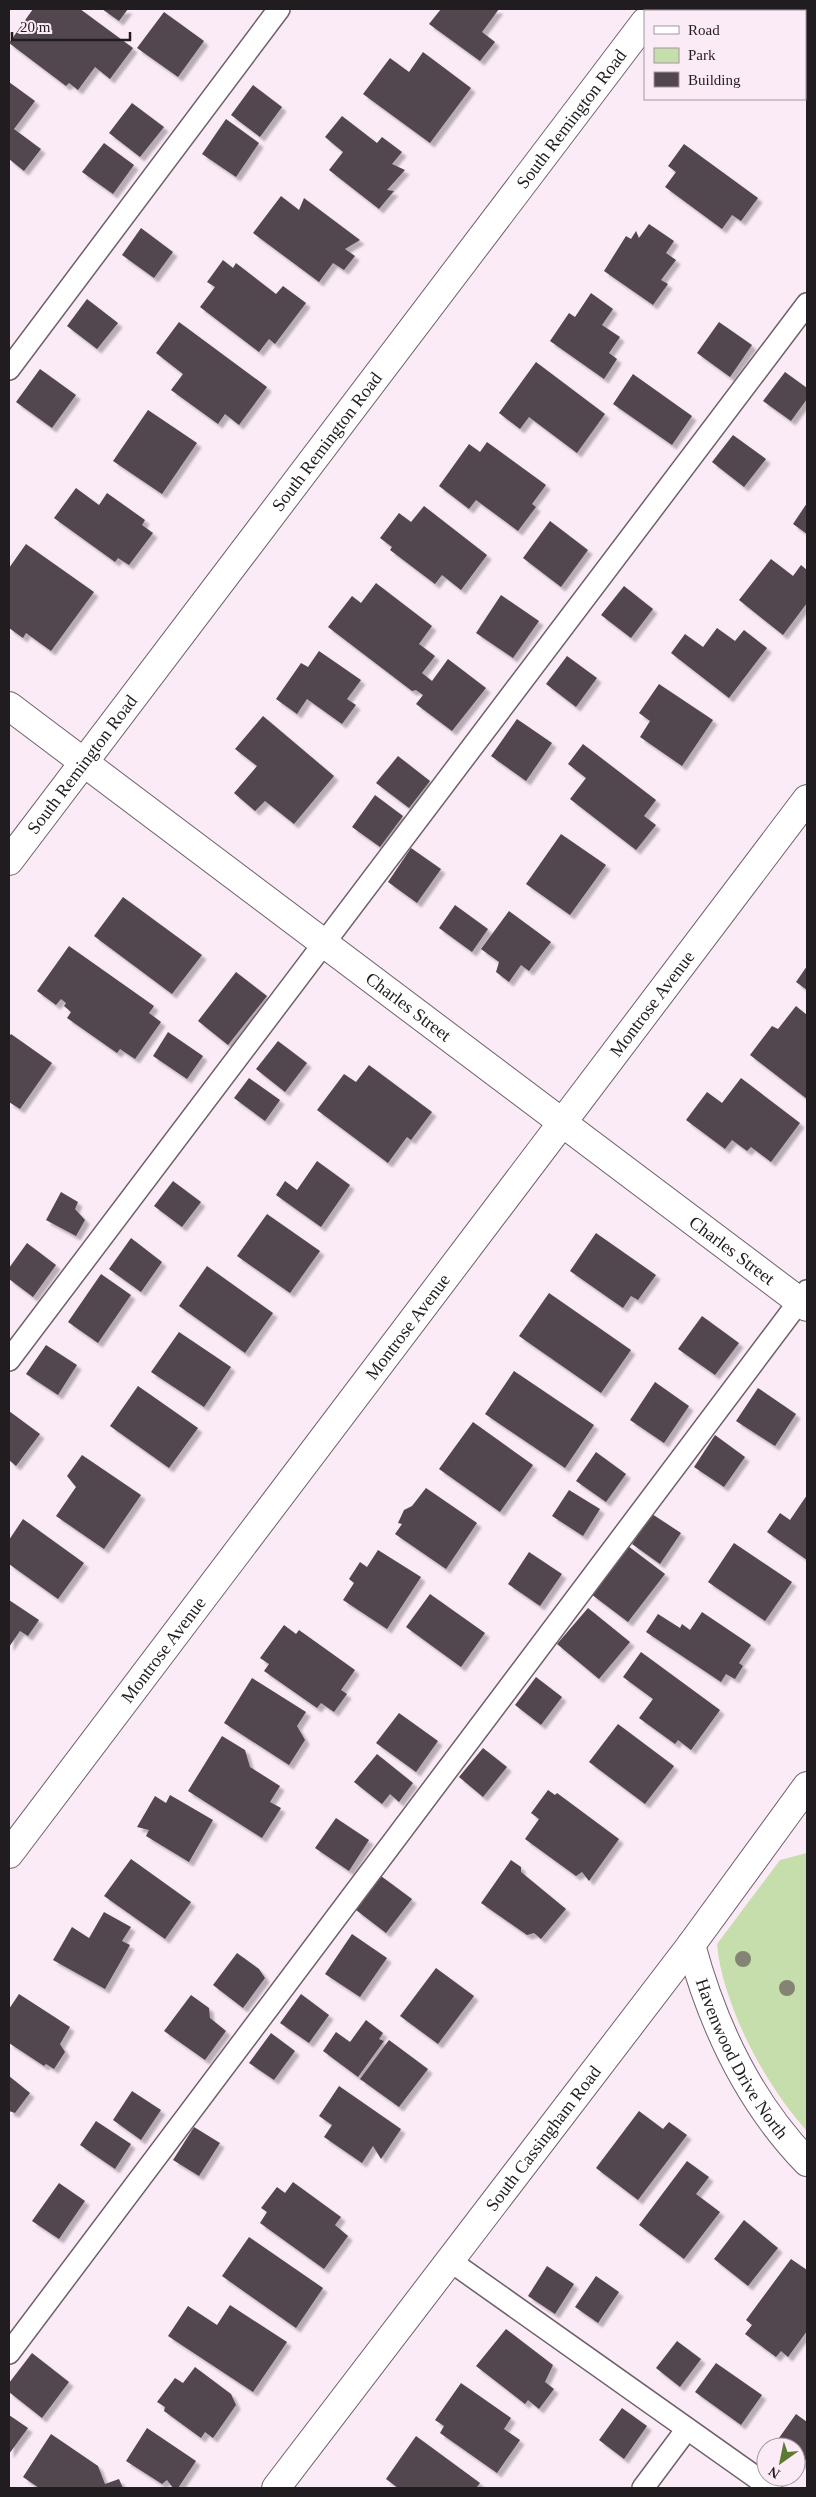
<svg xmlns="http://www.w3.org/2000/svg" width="816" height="2497" font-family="Georgia,serif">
<defs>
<filter id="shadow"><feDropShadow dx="4.5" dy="4.5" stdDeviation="1" flood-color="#0004"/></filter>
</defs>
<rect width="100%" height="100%" fill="#fbebf7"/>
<path fill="#c6ddac" d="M807,1853V2131C766,2087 722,2004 717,1944L780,1860Z"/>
<g fill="#52464f" filter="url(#shadow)">
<polygon points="33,9 80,9 133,48 110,79 95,67 78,90 69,83 66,86 9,43"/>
<polygon points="102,9 128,9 119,21"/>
<polygon points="441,9 499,9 482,32 495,42 480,61 429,24"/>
<polygon points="164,12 204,41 178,77 137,48"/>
<polygon points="805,12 807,14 807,85 805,84"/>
<polygon points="423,52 471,88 430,143 363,94 390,58 409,72"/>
<polygon points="9,82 35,101 14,129 41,149 24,171 9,159"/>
<polygon points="253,85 282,107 260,137 231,115"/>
<polygon points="132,103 164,127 140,157 109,133"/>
<polygon points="342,116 377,143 382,137 402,152 392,164 405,170 387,190 394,191 379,209 329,170 343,152 325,137"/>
<polygon points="226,119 259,143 236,177 202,154"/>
<polygon points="104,143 134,165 113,194 82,172"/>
<polygon points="684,144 758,198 741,221 732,215 722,229 665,187 676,172 668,166"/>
<polygon points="281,196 299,210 304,198 360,240 345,249 355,256 344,270 333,263 319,282 253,233"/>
<polygon points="649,224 674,241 666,253 676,260 661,280 668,284 653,305 604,271 626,236 631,239 636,231 639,238"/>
<polygon points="141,228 173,252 154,278 122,255"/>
<polygon points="223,260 233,268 236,263 276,294 283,286 306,303 275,344 269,339 259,352 200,307 215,287 207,282"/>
<polygon points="591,293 613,309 602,325 620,337 609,353 617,359 604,379 550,341 569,313 575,317"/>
<polygon points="87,299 118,323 97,349 67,326"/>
<polygon points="179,322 267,387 239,425 225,414 218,424 171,390 183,374 156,353"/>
<polygon points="719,322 752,345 730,377 697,353"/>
<polygon points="536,362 605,414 577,453 529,417 520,429 499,413"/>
<polygon points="40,369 76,395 52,428 16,402"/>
<polygon points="785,372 807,388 807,399 791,421 763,401"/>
<polygon points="633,374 692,416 672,445 613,404"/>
<polygon points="148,410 197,443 162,494 113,461"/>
<polygon points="733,435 766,459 744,487 712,462"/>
<polygon points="487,442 546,485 532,504 536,507 518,531 476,500 469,509 439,486 469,444 480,452"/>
<polygon points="76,488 99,505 107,493 145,520 142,525 153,533 129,565 118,558 115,562 54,518"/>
<polygon points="807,503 807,534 793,524"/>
<polygon points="424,506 487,555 461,590 442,575 435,584 390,550 392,547 380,538 399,513 411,522"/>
<polygon points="550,521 588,550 561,587 523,558"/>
<polygon points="26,544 94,592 51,651 26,633 23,638 9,628 9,568"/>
<polygon points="771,559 793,576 801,565 807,570 807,603 783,635 739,600"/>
<polygon points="376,583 432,626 419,644 435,656 422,673 432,681 448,659 486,688 452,731 416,704 423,695 416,690 412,691 328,627 352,596 361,603"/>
<polygon points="624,586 653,609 631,638 601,615"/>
<polygon points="501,595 539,621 513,658 476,633"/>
<polygon points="717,628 735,641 744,630 767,648 729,698 671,653 685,634 703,647"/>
<polygon points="319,651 361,680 347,699 356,705 342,724 307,699 297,714 276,699 301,663 308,667"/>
<polygon points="567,656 597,678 576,707 546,684"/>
<polygon points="659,684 713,720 682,766 640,737 650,721 639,713"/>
<polygon points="263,716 334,776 294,824 265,801 255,811 234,793 257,766 235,749"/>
<polygon points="517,719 552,743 526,781 491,756"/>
<polygon points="583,744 656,800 644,816 656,825 636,850 570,799 586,778 568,764"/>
<polygon points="398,756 430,781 409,808 376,783"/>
<polygon points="375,795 403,816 380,847 352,827"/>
<polygon points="561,834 606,865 570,915 526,884"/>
<polygon points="411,848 441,869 417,903 388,882"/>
<polygon points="123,897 202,955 172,994 94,936"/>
<polygon points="455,905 488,929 472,952 439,928"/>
<polygon points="509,911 551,942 529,971 521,965 509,982 496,972 499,962 481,949"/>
<polygon points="69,946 154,1006 149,1013 161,1022 135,1059 120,1049 117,1053 67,1018 71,1012 64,1006 66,1003 61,999 56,1005 37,991"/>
<polygon points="807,966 807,990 796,982"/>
<polygon points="236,972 267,996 228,1045 198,1021"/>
<polygon points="796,1006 807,1015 807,1099 750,1055 772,1026 778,1029"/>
<polygon points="168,1032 203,1056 187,1079 153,1056"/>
<polygon points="11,1034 52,1063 20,1109 9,1102 9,1037"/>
<polygon points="278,1041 307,1063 285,1092 256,1069"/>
<polygon points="369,1065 432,1112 411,1140 407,1137 388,1163 317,1110 344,1074 356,1082"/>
<polygon points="249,1078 280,1100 265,1121 234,1098"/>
<polygon points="741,1078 800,1123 771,1162 751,1147 747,1151 732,1140 725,1149 686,1120 707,1092 722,1103"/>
<polygon points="317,1161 350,1185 321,1227 276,1195 285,1181 297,1190"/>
<polygon points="173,1181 201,1202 182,1227 154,1206"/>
<polygon points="61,1192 78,1202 75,1209 85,1220 76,1236 46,1220"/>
<polygon points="267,1214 320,1251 290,1293 237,1256"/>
<polygon points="596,1233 656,1275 638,1300 631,1296 623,1308 570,1271"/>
<polygon points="131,1238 162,1262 141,1292 109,1269"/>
<polygon points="27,1243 56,1265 33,1297 9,1279 9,1268"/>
<polygon points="207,1266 273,1313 245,1353 179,1306"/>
<polygon points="101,1274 131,1295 98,1343 68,1322"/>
<polygon points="549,1293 631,1350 601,1393 519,1336"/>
<polygon points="702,1316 739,1343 715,1375 678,1349"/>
<polygon points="179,1332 231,1367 204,1407 151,1372"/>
<polygon points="46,1345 77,1365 58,1395 26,1374"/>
<polygon points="514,1371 594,1425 565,1468 485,1414"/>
<polygon points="655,1382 689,1406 664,1443 630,1420"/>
<polygon points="138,1386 198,1428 169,1468 110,1426"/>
<polygon points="758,1388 796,1414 775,1446 736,1421"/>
<polygon points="9,1411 40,1434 16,1466 9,1460"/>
<polygon points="473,1422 533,1465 500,1512 439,1469"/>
<polygon points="715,1435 745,1457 724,1487 694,1467"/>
<polygon points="596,1452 626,1474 606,1502 576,1481"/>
<polygon points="82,1455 141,1495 104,1549 56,1516 76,1487 67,1476"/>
<polygon points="426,1488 477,1523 446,1569 395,1534 402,1524 398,1523 404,1510 412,1506"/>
<polygon points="569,1490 600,1509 583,1536 552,1516"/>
<polygon points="807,1495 807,1560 767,1532 780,1513 790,1520"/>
<polygon points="652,1514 681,1533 660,1564 632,1544"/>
<polygon points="23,1519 84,1563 58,1599 9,1564 9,1540"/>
<polygon points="734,1543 792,1582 765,1621 708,1582"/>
<polygon points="628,1546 665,1574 628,1622 591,1594"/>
<polygon points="378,1550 421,1577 387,1629 343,1600 354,1583 349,1579 360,1562 367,1567"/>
<polygon points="529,1552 562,1574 540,1606 508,1584"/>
<polygon points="430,1594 485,1633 461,1667 406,1627"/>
<polygon points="9,1600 39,1620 28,1636 20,1631 9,1647"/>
<polygon points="588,1608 630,1642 599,1679 557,1644"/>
<polygon points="702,1612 751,1645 739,1663 743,1666 735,1679 726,1674 721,1682 646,1632 658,1614 680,1628 682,1624 690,1630"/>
<polygon points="284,1625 296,1634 299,1630 355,1670 341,1690 347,1694 334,1712 321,1703 317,1708 264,1671 269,1664 260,1658"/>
<polygon points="641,1652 720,1710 691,1750 678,1740 675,1744 639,1718 653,1699 623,1677"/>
<polygon points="536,1677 562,1697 541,1725 515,1705"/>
<polygon points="252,1678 306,1712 297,1726 305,1740 289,1765 224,1723"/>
<polygon points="399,1713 438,1741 416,1772 376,1743"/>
<polygon points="618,1724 674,1766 645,1804 589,1762"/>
<polygon points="222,1736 245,1750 250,1767 280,1786 270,1802 281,1808 262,1838 188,1791"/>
<polygon points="483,1748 507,1767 483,1797 459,1777"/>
<polygon points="377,1754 413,1783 399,1802 390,1794 382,1804 354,1782"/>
<polygon points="548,1790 555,1795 557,1793 619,1839 589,1881 582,1872 576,1876 525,1839 539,1819 531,1813"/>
<polygon points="170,1795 213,1820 189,1862 146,1836 149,1830 137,1827 155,1796 166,1803"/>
<polygon points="336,1818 369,1840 349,1871 315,1848"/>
<polygon points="131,1859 191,1902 165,1939 104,1896"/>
<polygon points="511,1860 521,1867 521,1872 566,1909 541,1939 534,1933 527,1935 481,1903"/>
<polygon points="381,1876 412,1899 386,1933 356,1910"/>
<polygon points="104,1912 131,1927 122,1941 130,1945 105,1989 53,1960 72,1927 89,1938"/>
<polygon points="352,1934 387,1958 360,1997 325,1974"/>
<polygon points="237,1953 259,1969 265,1978 243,2008 213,1985"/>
<polygon points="436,1968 474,1996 438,2044 400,2016"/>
<polygon points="19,1994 70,2027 60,2044 65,2052 54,2069 46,2064 44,2066 9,2043 9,2009"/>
<polygon points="301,1994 329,2015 309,2043 280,2023"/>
<polygon points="191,1995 209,2008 210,2018 226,2031 205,2060 164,2031"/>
<polygon points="366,2020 383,2033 379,2039 384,2041 358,2077 323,2051 336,2032 350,2042"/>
<polygon points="271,2033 295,2051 274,2080 249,2063"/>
<polygon points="389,2040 428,2069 399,2107 360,2079"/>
<polygon points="9,2076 30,2093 15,2113 9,2111"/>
<polygon points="339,2086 401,2129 381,2159 373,2146 362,2163 324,2137 332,2125 319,2116"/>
<polygon points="132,2091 161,2110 141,2140 113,2120"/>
<polygon points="639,2111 663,2129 669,2122 687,2135 638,2200 596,2168"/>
<polygon points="96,2121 131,2144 115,2169 80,2145"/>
<polygon points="194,2127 220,2143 199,2176 173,2160"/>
<polygon points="687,2161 709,2177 696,2194 720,2212 684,2259 639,2225"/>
<polygon points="293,2182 341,2217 335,2225 348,2236 324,2269 260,2223 267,2212 261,2208 277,2187 285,2193"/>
<polygon points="59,2183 85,2201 59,2239 32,2221"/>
<polygon points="744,2220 778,2248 748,2286 714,2259"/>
<polygon points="249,2237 323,2288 296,2328 222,2276"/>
<polygon points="791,2259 807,2270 807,2331 788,2357 781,2351 776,2357 745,2334 752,2325 746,2320"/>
<polygon points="547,2266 574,2284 555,2314 528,2296"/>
<polygon points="596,2276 619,2292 598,2323 575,2307"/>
<polygon points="230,2305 287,2342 253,2392 168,2336 188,2306 217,2325"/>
<polygon points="506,2329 553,2365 545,2382 554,2389 539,2409 528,2400 525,2404 476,2366"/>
<polygon points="677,2341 701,2359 680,2387 656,2368"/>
<polygon points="32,2353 69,2382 42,2418 9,2392 9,2383"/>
<polygon points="716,2363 762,2395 741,2425 695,2392"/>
<polygon points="195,2367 231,2394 236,2405 213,2438 205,2432 201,2438 164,2411 165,2407 157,2402 175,2378 183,2383"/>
<polygon points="461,2383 511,2418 504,2429 520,2440 497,2473 440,2433 444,2426 435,2420"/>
<polygon points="622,2408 647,2426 624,2459 599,2440"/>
<polygon points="796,2414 807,2422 807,2458 802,2465 796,2461 796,2447 774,2445"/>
<polygon points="9,2415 28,2428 9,2454"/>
<polygon points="147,2428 196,2461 178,2488 173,2488 167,2480 162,2484 126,2461"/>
<polygon points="51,2434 98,2466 105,2484 119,2479 123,2488 39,2488 23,2477"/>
<polygon points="416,2436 480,2483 476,2488 398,2488 386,2479"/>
</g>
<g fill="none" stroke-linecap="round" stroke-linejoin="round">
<g stroke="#6f616b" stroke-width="24">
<g id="lane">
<polyline points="9,369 279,9"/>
<polyline points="9,1360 807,304"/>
<polyline points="449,2260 771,2488"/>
<polyline points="9,2353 807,1291"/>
<polyline points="643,2488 687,2429"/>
</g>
</g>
<g stroke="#6f616b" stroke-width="30">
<g id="street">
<path id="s1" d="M9,706L807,1307"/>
<path id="s2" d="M9,861L645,22"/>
<path id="s3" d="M9,1854L807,799"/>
<path id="s4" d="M691,1945C713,2026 748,2101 807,2162"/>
<path id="s5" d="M276,2488L691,1945L807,1786"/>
</g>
</g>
<use href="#lane" stroke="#fff" stroke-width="21"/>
<use href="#street" stroke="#fff" stroke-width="28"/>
</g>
<g fill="#838572">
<circle cx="743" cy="1959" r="8"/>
<circle cx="787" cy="1988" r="8"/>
</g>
<g text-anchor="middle" stroke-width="5" stroke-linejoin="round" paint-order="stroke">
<g font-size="18" fill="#211c20" stroke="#fbebf7">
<text dy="6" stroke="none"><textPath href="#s2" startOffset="931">South Remington Road</textPath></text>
<text dy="6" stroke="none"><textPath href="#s2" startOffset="526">South Remington Road</textPath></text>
<text dy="6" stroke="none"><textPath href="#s2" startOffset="121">South Remington Road</textPath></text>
<text dy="6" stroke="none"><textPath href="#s3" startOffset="1066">Montrose Avenue</textPath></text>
<text dy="6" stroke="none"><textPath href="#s1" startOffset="500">Charles Street</textPath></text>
<text dy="6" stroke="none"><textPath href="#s1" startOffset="905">Charles Street</textPath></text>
<text dy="6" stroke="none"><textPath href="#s3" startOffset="661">Montrose Avenue</textPath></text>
<text dy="6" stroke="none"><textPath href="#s3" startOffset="256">Montrose Avenue</textPath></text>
<text dy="6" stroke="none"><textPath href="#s4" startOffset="125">Havenwood Drive North</textPath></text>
<text dy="6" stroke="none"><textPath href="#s5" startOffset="440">South Cassingham Road</textPath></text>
</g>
</g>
<rect width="816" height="2497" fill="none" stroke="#211c20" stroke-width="20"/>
<rect x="644" y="10" width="162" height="90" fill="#fbebf7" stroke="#a498a1"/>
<rect x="654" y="26" width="25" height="8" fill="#ffffff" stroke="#a498a1"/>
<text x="688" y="35" font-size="15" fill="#211c20">Road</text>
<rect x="654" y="48" width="25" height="15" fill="#c6ddac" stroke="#a498a1"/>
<text x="688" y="60" font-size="15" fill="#211c20">Park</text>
<rect x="654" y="72" width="25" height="15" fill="#52464f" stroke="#a498a1"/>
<text x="688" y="85" font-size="15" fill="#211c20">Building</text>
<g transform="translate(781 2462) rotate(213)"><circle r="24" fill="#fbebf7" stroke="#a498a1"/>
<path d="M0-4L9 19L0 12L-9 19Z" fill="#5c7b30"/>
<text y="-8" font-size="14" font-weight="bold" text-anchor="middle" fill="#211c20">N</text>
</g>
<path d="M12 32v8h118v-8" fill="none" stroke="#211c20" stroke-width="2.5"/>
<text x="20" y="32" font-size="15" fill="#211c20" stroke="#fbebf7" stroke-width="4" paint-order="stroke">20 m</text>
</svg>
